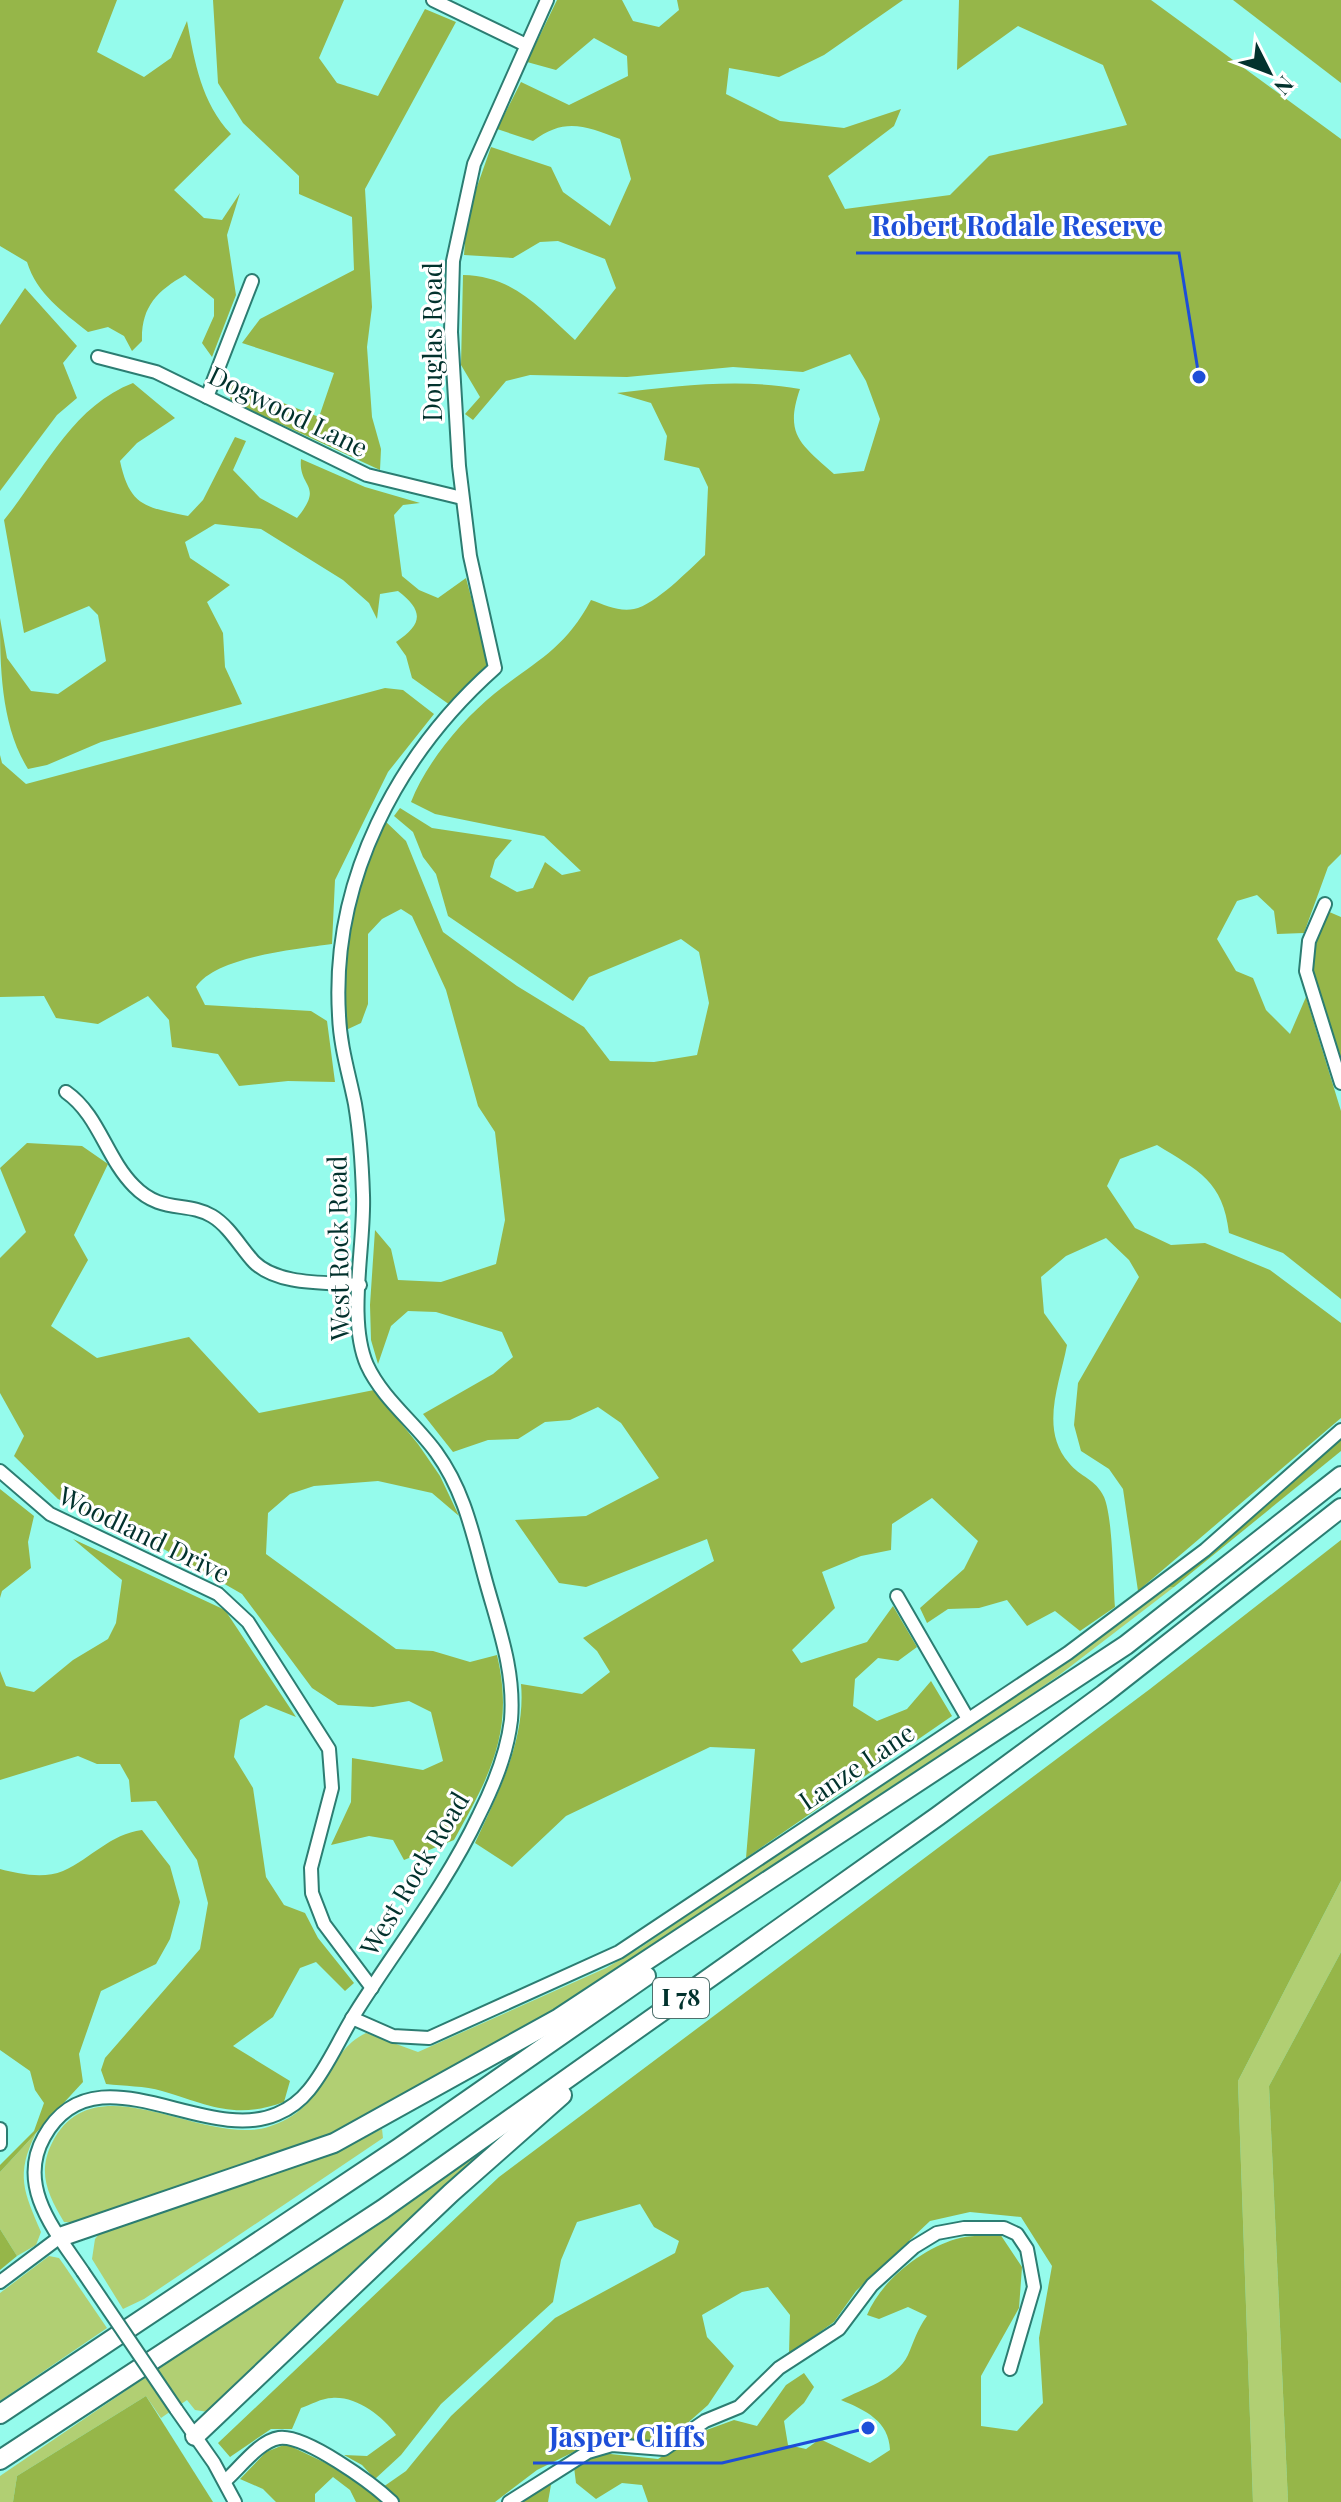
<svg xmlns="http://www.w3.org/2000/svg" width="1341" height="2502" font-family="'Playfair Display',serif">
<rect width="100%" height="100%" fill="#95fbec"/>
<g fill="#b1cf73">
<path d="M1174,1587L1058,1676L914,1775L527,2028L353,2128L83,2223L64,2222C48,2195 37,2173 52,2143C94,2059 202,2147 268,2127C330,2108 323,2053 366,2033L418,2052L606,1968L640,1948L1163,1588Z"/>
<polygon points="1341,1881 1341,1952 1269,2086 1288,2502 1253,2502 1238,2081"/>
<polygon points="382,2129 383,2138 144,2299 123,2309 92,2259 95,2239 100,2233 324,2157"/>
<polygon points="511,2129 456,2176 219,2405 208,2412 195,2410 187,2400 161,2418 146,2396 17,2476 13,2502 0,2502 0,2476"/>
<path d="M36,2133C15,2175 24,2192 41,2232L36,2245L17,2256L0,2229V2172Z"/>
<polygon points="49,2256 59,2258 64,2265 107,2328 0,2401 0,2293"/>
</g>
<g fill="#96b649">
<path d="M0,0H117L97,52L144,77L171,58L187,21C195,63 201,102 231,134L174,190L204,218L222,220L240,193L227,235L236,295L212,357L202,343L214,316V299L185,275C157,291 141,307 142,341L132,351L124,336L108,327L88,332C63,312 37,294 27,262L0,246Z"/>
<polygon points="213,0 344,0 319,58 337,83 378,96 425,9 456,22 365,189 372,307 367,347 372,417 381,449 380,470 231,401 225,380 319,417 334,373 242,343 260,319 354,270 352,217 299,194 299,176 243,123 218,83"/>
<path d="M557,0H622L633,21L659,27L679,10L677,0H903L824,55L779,77L729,68L726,94L780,121L844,128L901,109L894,126L828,176L845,209L950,195L989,156L1127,125L1103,65L1018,26L957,70L959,0H1151L1341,139V854L1328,867L1304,933L1277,934L1274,911L1257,895L1237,901L1217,939L1236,971L1253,978L1266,1010L1290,1034L1306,997L1341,1111V1299L1283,1253L1229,1233C1223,1181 1199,1171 1157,1145L1120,1159L1107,1186L1135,1228L1171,1245L1205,1243L1270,1270L1341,1323V1418L1138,1591L1123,1489L1109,1469L1081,1451L1074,1425L1078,1383L1139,1277L1129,1260L1106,1238L1066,1256L1041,1277L1044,1313L1067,1345C1060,1383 1039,1429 1069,1463C1080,1477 1096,1479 1104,1497C1113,1518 1113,1581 1115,1607L1080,1631L1055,1611L1027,1626L1007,1600L979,1608L948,1609L927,1623L920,1608L964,1569L978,1541L932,1498L892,1524L891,1550L861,1556L822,1572L835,1608L792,1650L801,1663L867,1642L893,1606L917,1647L898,1661L878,1658L855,1679L853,1706L877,1721L907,1709L931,1681L952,1716L746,1858L755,1749L710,1747L566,1816L512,1867L475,1843C498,1793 526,1740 521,1684L582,1694L610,1672L597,1651L583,1638L714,1561L707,1539L586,1587L559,1583L515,1520L586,1516L659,1478L621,1423L598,1407L570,1420L545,1422L518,1439L488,1440L453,1452L423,1414L493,1374L513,1357L502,1332L436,1312L408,1311L391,1326L378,1364L371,1340L370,1305L375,1230L391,1249L398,1280L441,1282L496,1264L505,1220L495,1132L478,1106L446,990L412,916L401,909L382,919L368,934V1004L361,1023L346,1030C336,962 359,883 384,820L406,841L443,932L517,986L584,1027L610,1061L654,1062L697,1055L709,1003L699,952L681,939L589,977L573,1001L448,916L436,874L423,857L413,832L394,816L400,808L432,828L512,840L495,860L490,877L517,892L533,888L545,862L562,875L581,871L544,836L435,814L411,802C426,763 462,720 494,694C537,660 564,650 591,600C605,605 619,612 634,609C655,605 689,570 705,555L708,487L699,468L664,460L667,436L651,403L617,393C679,386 739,378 800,389C784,435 801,444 834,474L864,471L880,419L866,381L850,354L803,372L733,367L627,377L530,375L506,381L473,420L465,414L480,397L461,365L463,275C514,276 539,308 575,340L616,288L605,259L558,241L540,242L513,258L464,255L467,215L491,147L551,167L563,192L610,226L631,179L620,139C585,126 565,117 533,141L497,129L521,82L569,105L628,76L627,56L594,38L556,70L527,62Z"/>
<polygon points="1233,0 1341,0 1341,83"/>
<polygon points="25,288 77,346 63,363 77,398 57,415 0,491 0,325"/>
<path d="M133,383L175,418L137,443L120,461C130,508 147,507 188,516L203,500L235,437L246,441L233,470L260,498L297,518C325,484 298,488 301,459L365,487L420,503L403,505L394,515L402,576L419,590L438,598L466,578L489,665L450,705L412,678L406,656L396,642C423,624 424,611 398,591L380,594L377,619L369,603L343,580L261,529L215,524L185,542L190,558L230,585L207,602L223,633L225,667L242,704L101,742L47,765L28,769C1,726 0,667 0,618L7,658L31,691L58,694L106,661L98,615L89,606L24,633L4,520C44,471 71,407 133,383Z"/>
<path d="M385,688L403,690L434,714L388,772L335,880L332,944C296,949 216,957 196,987L205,1005L311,1011L327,1021L335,1082L288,1081L239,1086L218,1054L172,1047L169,1020L148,996L98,1024L56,1018L44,996L0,997V755L2,763L26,784Z"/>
<polygon points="1327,911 1341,917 1341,1072 1311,974 1313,945"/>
<path d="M27,1143L82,1146L108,1164L74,1235L88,1260L51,1326L97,1358L189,1337L259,1413L374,1390L418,1444L440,1476L459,1516L432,1493L378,1481L314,1486L290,1494L268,1513L266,1554L396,1649L433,1651L470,1662L497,1655C515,1731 490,1775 454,1840L404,1860L393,1840L369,1836L331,1845L351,1802L352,1758L423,1770L443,1761L431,1712L409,1701L373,1707L338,1705L312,1688L242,1594L155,1544L58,1499L14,1456L24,1436L0,1393V1258L26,1232L0,1168Z"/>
<polygon points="1341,1436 1341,1451 1174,1587 1163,1588"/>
<polygon points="0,1489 34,1516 28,1542 31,1568 2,1591 0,1598"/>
<path d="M73,1539L225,1610L296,1717L266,1705L240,1720L234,1757L253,1788L266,1877L284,1905L305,1913L318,1938L354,1983L345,1991L316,1962L300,1968L273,2017L233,2046L290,2081L284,2102C234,2120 210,2105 162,2091C145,2086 124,2086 106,2084L101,2070L105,2058L200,1949L208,1903L197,1860L156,1801L131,1802L129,1780L120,1764H97L78,1756L0,1780V1671L6,1686L34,1692L73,1660L108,1639L116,1623L122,1580Z"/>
<path d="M1341,1540V1881L1238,2081L1253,2502H648L642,2485L622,2483L596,2499L576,2483L574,2467L601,2453L658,2459L701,2432L734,2420L757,2426L786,2385L804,2373L814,2387L804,2403L784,2421L788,2445L806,2449L820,2439L870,2463L890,2450C889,2421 865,2410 841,2400C862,2389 897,2379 908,2355C914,2341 917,2330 927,2316L908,2307L879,2319L867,2315C881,2281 920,2250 956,2239C969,2235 986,2236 1000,2234L1022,2267L1019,2308L981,2376V2426L1017,2431L1043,2403L1039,2338L1052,2266L1021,2217L970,2212L930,2221L856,2291L834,2322L789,2354L790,2315L768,2287L742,2292L702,2315L707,2337L734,2366L708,2405L666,2442L598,2440L537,2470L495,2502H399L383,2487L406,2471L451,2416L555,2318L675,2253L679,2241L654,2227L640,2204L577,2222L561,2260L553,2302L441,2404L401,2455L375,2479L362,2465L344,2455L367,2456L396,2435C383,2416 356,2396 332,2398C322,2398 310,2405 301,2408L292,2429H271L230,2457L218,2443L499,2177L1150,1689Z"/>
<path d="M142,1830L170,1866L180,1902L170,1939L156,1964L101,1991L79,2054L83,2082L0,2172V2165L34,2131L44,2103L35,2090L30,2071L0,2050V1869C19,1874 44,1879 63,1871C92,1858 110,1834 142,1830Z"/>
<polygon points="1341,1952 1341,2502 1288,2502 1269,2086"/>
<polygon points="0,2229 17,2256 0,2270"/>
<polygon points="146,2396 213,2502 13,2502 17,2476"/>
<polygon points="286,2444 359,2479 382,2502 356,2502 350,2490 333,2477 315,2494 315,2502 276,2502 263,2489 240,2479 266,2452"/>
<polygon points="552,2479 548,2502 522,2502"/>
</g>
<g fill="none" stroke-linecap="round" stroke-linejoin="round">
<g stroke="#2c7d72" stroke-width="16">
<g id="minor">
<polyline points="433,0 526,45"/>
<polyline points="98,357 156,372 367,475 462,498"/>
<polyline points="207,397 252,281"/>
<polyline points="1325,904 1309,941 1306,971 1341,1083"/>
<path d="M66,1092C99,1115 106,1158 134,1186C161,1214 187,1201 212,1216C229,1226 241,1248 254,1262C278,1286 328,1282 360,1285"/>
<polyline points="0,1471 50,1514 218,1594 248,1622 329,1749 332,1788 311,1868 312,1893 324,1924 372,1988"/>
<polyline points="897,1596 968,1719"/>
<polyline points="352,2018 393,2036 429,2038 619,1952 1068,1653 1205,1550 1341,1430"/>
<polyline points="0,2129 0,2144"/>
<path d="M83,2272C56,2232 16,2187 44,2137C95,2045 204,2146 277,2114C289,2109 301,2100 309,2090C328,2067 340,2037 356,2012C397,1947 446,1885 479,1815C494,1785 507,1754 511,1720C515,1671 499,1629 486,1582C473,1535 465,1492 436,1452C415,1423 382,1398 367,1365C347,1319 365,1245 363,1195C362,1164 360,1134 355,1104C349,1074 340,1046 339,1015C331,881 397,755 495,668L470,556L459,466L451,332L453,261L474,164L547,0"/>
<polyline points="0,2282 60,2237"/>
<polyline points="176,2409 214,2463 235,2502"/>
<path d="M225,2481C239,2469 259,2441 279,2438C305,2434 373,2484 392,2502"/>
<polyline points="509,2502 588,2452 612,2445 664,2449 705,2421 739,2407 779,2368 839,2329 872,2285 914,2247 937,2233 964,2228 1004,2228 1017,2234 1027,2249 1034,2287 1010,2369"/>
</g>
</g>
<g stroke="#2c7d72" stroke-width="22">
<g id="highway">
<polyline points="60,2237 334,2143 559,2018 1126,1645 1341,1476"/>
<polyline points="0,2414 399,2148 646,1976"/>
<polyline points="195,2436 451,2193 562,2095"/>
<polyline points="0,2460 383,2209 938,1816 1104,1694 1341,1508"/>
</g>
</g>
<use href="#minor" stroke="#fff" stroke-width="12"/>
<use href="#highway" stroke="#fff" stroke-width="18"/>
<g stroke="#2c7d72" stroke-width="16" stroke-linecap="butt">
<polyline id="minor-bridge" points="83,2272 176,2409"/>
</g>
<use href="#minor-bridge" stroke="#fff" stroke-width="12"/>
</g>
<g text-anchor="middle" stroke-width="6" stroke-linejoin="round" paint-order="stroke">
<rect fill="#fff" stroke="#4e706c" stroke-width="2" x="653" y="1978" width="56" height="40" rx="6"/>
<g font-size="24" font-weight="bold" fill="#02322d">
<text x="681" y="2006">I 78</text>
</g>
<g font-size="26" fill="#02322d" stroke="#fff">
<text transform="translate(433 342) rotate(-90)" y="9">Douglas Road</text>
<text transform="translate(288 412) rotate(26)" y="9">Dogwood Lane</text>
<text transform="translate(339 1248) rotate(-91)" y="9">West Rock Road</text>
<text transform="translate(144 1535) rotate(26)" y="9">Woodland Drive</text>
<text transform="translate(857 1767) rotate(-34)" y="9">Lanze Lane</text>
<text transform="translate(415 1874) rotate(-59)" y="9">West Rock Road</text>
</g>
</g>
<path fill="none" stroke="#1d4ed8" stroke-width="3" d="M1199 377L1179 253H856M868 2428L722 2463H533"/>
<g fill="#1d4ed8" stroke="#fff" stroke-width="3">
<circle cx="1199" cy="377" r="8"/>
<circle cx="868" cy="2428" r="8"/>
</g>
<g font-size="28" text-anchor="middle" font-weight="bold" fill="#1d4ed8" stroke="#fff" stroke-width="6" stroke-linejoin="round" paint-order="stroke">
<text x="1017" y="236">Robert Rodale Reserve</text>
<text x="627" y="2447">Jasper Cliffs</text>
</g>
<g transform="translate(1269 72) rotate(132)" stroke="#ffffff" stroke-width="6" paint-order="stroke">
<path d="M0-6L14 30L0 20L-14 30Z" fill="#02322d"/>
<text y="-12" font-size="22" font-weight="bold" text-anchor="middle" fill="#02322d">N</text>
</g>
</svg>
